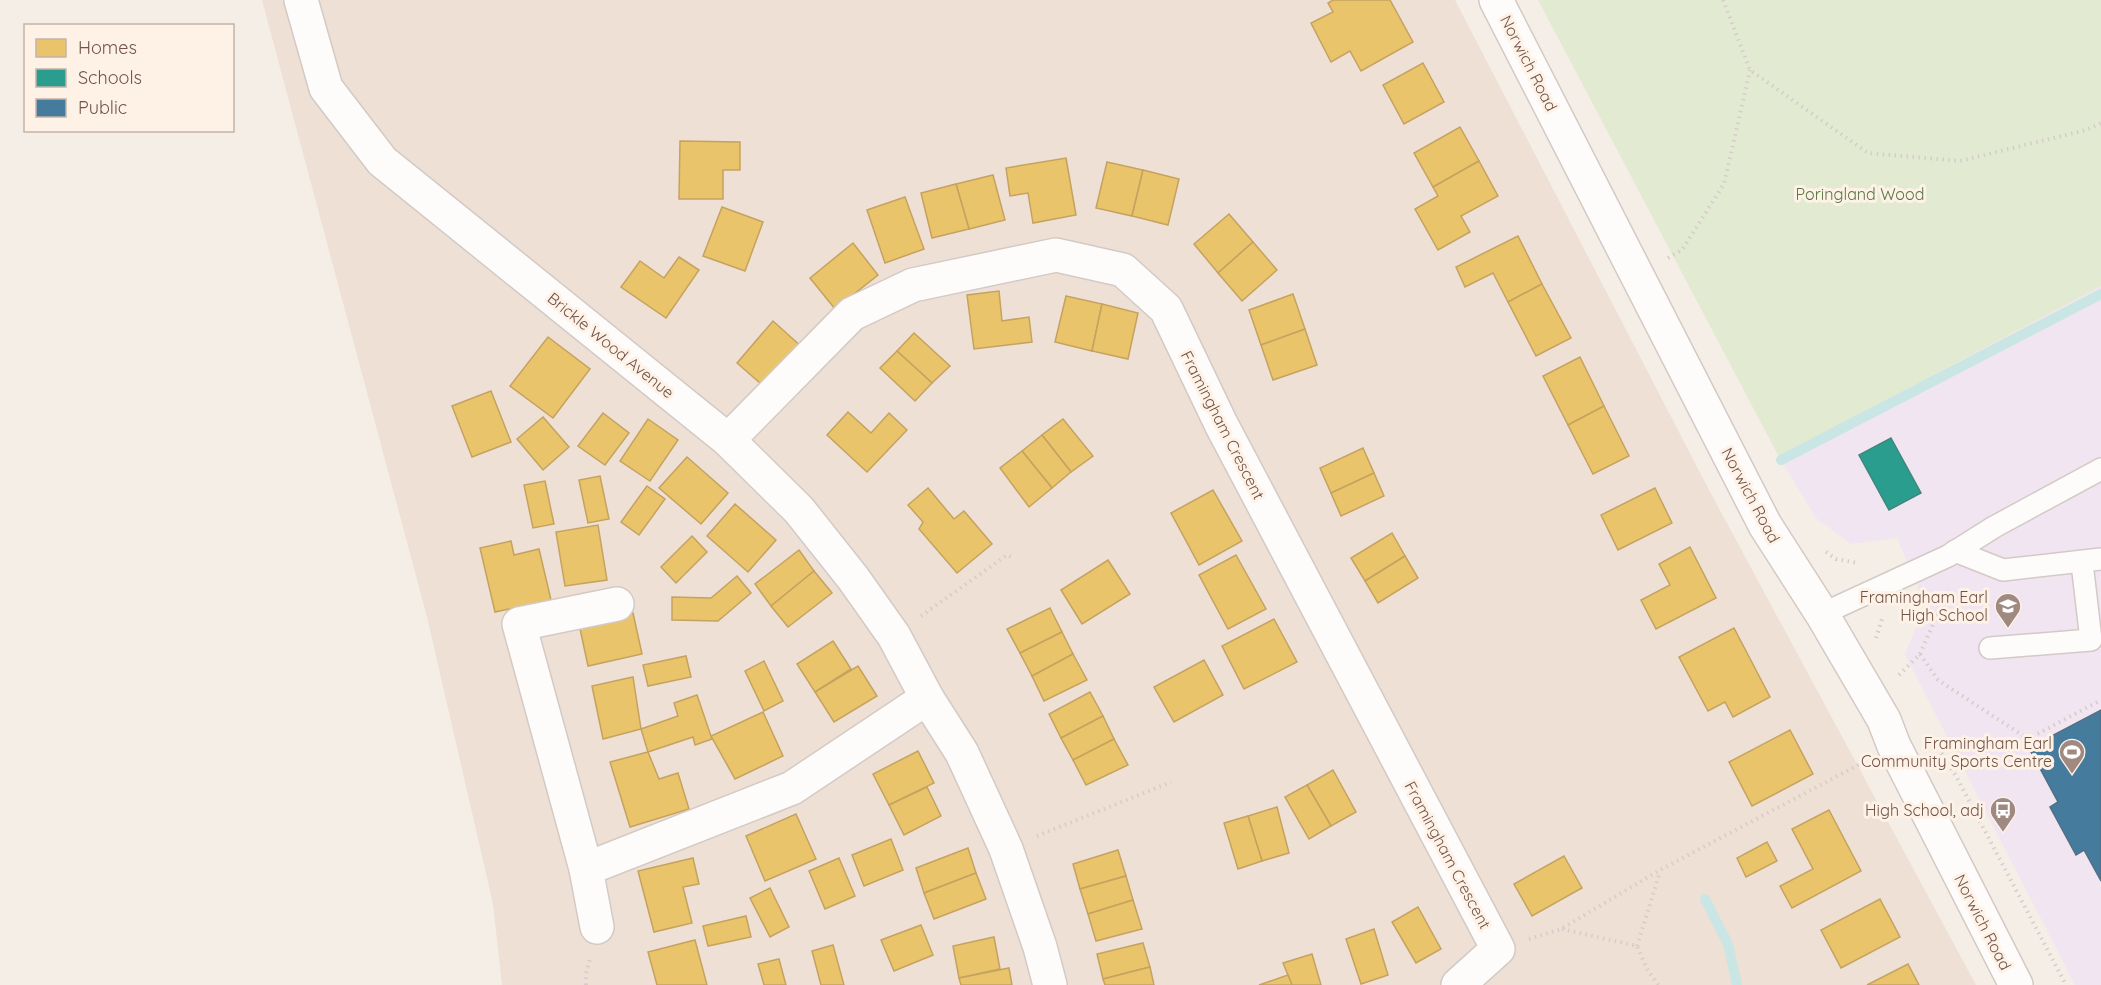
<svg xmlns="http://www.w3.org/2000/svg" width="2101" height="985" font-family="Quicksand,sans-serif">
<rect width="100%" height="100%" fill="#f5eee7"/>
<polygon fill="#eee0d4" points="262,0 1455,0 1708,488 1976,985 502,985 493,904 427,617"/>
<polygon fill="#f0e5f0" points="2101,286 2101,985 2075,985 1905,655 1925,604 1897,538 1851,544 1816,518 1779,457"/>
<polygon fill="#e3ead2" points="1538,0 2101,0 2101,286 1779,457"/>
<g fill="#e9c46a" stroke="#c5a260" stroke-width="1.5">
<polygon points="1333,0 1390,0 1413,42 1361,71 1350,51 1331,62 1311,23 1333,12 1328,3"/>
<polygon points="1423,63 1444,102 1404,124 1383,85"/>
<polygon points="1460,127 1479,161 1433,187 1414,153"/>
<polygon points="680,141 740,142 740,170 723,170 723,199 679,199"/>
<polygon points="1066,158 1076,215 1033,223 1028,193 1010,196 1006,168"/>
<polygon points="1479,161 1498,196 1461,216 1470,232 1438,250 1415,209 1438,196 1433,187"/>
<polygon points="1107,162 1143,170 1132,216 1096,208"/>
<polygon points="1143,170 1179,179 1168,225 1132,216"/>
<polygon points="993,175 1005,220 969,229 956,184"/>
<polygon points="956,184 969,229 932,238 921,193"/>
<polygon points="905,197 924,249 885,263 867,210"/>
<polygon points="722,207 763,222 745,271 703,256"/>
<polygon points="1229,214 1253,242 1218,273 1194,244"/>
<polygon points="1518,236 1542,284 1508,302 1493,273 1465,287 1456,267"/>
<polygon points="1253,242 1277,270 1242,301 1218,273"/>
<polygon points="853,243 878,275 835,309 810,278"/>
<polygon points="679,257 699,270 666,318 621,287 640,261 664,278"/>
<polygon points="1542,284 1571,338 1536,356 1508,302"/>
<polygon points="999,291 1002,321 1029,317 1032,342 974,349 967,295"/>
<polygon points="1293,294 1305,329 1261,345 1249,310"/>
<polygon points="1066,296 1102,304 1092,351 1055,342"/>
<polygon points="1102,304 1138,313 1128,359 1092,351"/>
<polygon points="773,321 803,348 767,389 737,363"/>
<polygon points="1305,329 1317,365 1273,380 1261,345"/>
<polygon points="914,333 950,366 932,383 897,351"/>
<polygon points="548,337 590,369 553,418 510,386"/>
<polygon points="897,351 932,383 915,401 880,368"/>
<polygon points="1580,357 1604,406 1568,425 1543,376"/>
<polygon points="491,391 511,442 472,457 452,406"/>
<polygon points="1604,406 1629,456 1593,474 1568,425"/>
<polygon points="848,412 871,433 889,413 907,430 867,472 827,435"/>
<polygon points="603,413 629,433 605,465 578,446"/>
<polygon points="543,417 569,447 543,470 517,439"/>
<polygon points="648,419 678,440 650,481 620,461"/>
<polygon points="1063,419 1093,456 1071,472 1042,435"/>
<polygon points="1042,435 1071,472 1052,488 1022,451"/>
<polygon points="1363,448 1374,473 1331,493 1320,468"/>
<polygon points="1022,451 1052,488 1029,507 1000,468"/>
<polygon points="687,457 728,493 701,524 659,488"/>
<polygon points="1374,473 1384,496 1341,516 1331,493"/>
<polygon points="600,476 609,519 588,523 579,480"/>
<polygon points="545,481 554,524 533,528 524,485"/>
<polygon points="647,486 665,499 639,535 621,522"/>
<polygon points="928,488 954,519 964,511 992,544 957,573 919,529 923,522 908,505"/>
<polygon points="1655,488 1672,523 1618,550 1601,515"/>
<polygon points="1213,490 1242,541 1199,565 1171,513"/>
<polygon points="735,504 776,540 748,572 707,536"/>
<polygon points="598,525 607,580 565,586 556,532"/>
<polygon points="1392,533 1405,556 1365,581 1351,558"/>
<polygon points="692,536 707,552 676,583 661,567"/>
<polygon points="511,541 514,555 539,549 551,600 495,612 480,548"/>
<polygon points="1690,547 1716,598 1656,629 1641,600 1670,585 1659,564"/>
<polygon points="799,550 814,571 771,606 755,584"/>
<polygon points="1236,555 1266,609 1228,629 1199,575"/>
<polygon points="1405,556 1418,578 1378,603 1365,581"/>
<polygon points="1108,560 1130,594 1082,624 1061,590"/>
<polygon points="814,571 832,593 788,627 771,606"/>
<polygon points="737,576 751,593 718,621 672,620 672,597 711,598"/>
<polygon points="1050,608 1062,632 1020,653 1007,629"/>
<polygon points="633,613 642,654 588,666 579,624"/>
<polygon points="1274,619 1297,662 1244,689 1222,646"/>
<polygon points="1734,628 1770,697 1733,717 1725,702 1708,711 1679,657"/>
<polygon points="1062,632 1073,654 1032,676 1020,653"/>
<polygon points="833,641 851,669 815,692 797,664"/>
<polygon points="1073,654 1087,680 1044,701 1032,676"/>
<polygon points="686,656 691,677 648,686 643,665"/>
<polygon points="1204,660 1223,695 1174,722 1154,687"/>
<polygon points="764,661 783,701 764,711 745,671"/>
<polygon points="858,666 877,696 834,722 815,692"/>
<polygon points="633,677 641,729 603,739 592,686"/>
<polygon points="1090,692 1103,716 1061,738 1049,714"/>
<polygon points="697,695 712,739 695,745 693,737 648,752 641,729 678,716 674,703"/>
<polygon points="763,712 783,756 735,779 711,736"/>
<polygon points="1103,716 1114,739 1073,760 1061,738"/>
<polygon points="1790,730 1813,774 1752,806 1729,762"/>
<polygon points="1114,739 1128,765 1086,785 1073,760"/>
<polygon points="918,751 934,783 889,805 873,774"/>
<polygon points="648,752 659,779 678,773 689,809 630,827 610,762"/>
<polygon points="1333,770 1356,812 1331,826 1307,785"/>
<polygon points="1307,785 1331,826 1309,839 1285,797"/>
<polygon points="927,787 941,816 904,835 889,805"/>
<polygon points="1277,807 1289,853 1262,861 1248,816"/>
<polygon points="1829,810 1861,871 1792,908 1780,886 1813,869 1792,829"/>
<polygon points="796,814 816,859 765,881 746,836"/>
<polygon points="1248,816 1262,861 1238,869 1224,823"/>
<polygon points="891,839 903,870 864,886 852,855"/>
<polygon points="1767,842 1777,861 1746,877 1737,858"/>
<polygon points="968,848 976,873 924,893 916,868"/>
<polygon points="1118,850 1126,876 1080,889 1073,864"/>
<polygon points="1564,856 1582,888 1532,916 1514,884"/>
<polygon points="693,858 699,884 683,887 692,923 654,932 638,871"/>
<polygon points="839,858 855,896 825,909 809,871"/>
<polygon points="976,873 986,899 934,919 924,893"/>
<polygon points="1126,876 1133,900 1088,914 1080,889"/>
<polygon points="770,888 789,927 770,937 750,898"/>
<polygon points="1880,899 1900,937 1841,968 1821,930"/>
<polygon points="1133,900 1142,929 1096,941 1088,914"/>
<polygon points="1418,907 1441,949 1416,963 1392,922"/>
<polygon points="746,916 751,937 708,946 703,926"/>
<polygon points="921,925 933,955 894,971 881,940"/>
<polygon points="1374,929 1388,975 1361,984 1346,939"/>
<polygon points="994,937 1000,969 959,978 953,946"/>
<polygon points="695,940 707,985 657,985 648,952"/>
<polygon points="1143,943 1150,967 1103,979 1097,954"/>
<polygon points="833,945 844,985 821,985 812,951"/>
<polygon points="1312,954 1321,985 1292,985 1283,963"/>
<polygon points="779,959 786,985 764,985 758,964"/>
<polygon points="1908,964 1919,985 1867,985"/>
<polygon points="1150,967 1154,985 1105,985 1103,979"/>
<polygon points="1009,968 1012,985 961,985 959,978"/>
<polygon points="1288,975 1292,985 1259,985"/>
</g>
<polygon fill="#2a9d8f" stroke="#3f877a" stroke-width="1.5" points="1891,438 1921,493 1889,510 1859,455"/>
<polygon fill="#457b9d" stroke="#526f84" stroke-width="1.5" points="2101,710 2101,881 2084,850 2076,855 2050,807 2058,802 2029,748"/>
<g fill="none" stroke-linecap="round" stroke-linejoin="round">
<g stroke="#cae6e4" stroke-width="10">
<polyline points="1781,460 2101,294"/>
<polyline points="1705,899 1728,944 1737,985"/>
</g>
<g stroke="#d3cac5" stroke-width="24">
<g id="service">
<polyline points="1955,551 2003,570 2101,559"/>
<polyline points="1822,614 1948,556 1994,527 2101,469"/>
<polyline points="1990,648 2091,640 2082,563"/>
</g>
</g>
<g stroke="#d3cac5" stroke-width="36">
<g id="minor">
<polyline points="301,0 326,88 382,161 728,440 799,510 853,578 894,636 927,698 962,753 1006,849 1040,947 1050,985"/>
<polyline points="728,440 852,314 913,285 1056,255 1123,270 1166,309 1221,424 1498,949 1458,985"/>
<polyline points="586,869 792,788 927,698"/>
<polyline points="597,927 586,869 519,624 617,604"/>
</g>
</g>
<g stroke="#d4c9c4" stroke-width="36">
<polyline id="secondary" points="1496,0 1765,525 1822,614 1884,720 1894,746 2016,985"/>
</g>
<g stroke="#d6ccc9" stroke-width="4" stroke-dasharray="1.5 4.5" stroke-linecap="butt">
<polyline points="1723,0 1750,70 1868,153 1960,161 2086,130 2101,123"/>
<polyline points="1668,258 1682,250 1724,184 1750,70"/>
<polyline points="1826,552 1836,559 1858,563"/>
<polyline points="921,616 1007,555 1014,558"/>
<polyline points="1876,638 1882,619"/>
<polyline points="1920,654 1949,588"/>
<polyline points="1899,675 1920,654 1938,680 2028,739 2101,700"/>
<polyline points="1935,743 1956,776 2066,985"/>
<polyline points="1037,836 1171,782"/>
<polyline points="1562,929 1637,946 1647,969 1658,985"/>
<polyline points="1529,939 1561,929 1660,870 1864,762"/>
<polyline points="1637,946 1660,872"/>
<polyline points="586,985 586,973 590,959"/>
</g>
<use href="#service" stroke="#fefcfb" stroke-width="21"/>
<use href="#minor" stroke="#fefcfb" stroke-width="33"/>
<use href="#secondary" stroke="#fefcfb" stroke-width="33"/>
</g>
<defs>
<g id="school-pin" transform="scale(1.35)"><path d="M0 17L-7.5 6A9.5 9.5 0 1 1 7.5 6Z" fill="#9f8980" stroke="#fef2e7"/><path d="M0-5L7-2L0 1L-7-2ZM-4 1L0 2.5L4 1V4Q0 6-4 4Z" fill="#fff"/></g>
<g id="stadium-pin" transform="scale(1.35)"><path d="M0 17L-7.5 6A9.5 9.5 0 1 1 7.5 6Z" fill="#9f8980" stroke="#fef2e7"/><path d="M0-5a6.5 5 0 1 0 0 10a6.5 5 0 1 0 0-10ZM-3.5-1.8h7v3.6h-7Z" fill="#fff"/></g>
<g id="bus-pin" transform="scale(1.35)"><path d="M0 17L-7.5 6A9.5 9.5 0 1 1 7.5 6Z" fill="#9f8980" stroke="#fef2e7"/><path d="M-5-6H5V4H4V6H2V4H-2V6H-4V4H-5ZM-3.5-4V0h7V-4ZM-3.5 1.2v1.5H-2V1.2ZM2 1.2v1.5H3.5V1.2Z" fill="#fff"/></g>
</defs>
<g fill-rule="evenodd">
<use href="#school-pin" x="2008" y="606"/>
<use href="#stadium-pin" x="2072" y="752"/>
<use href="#bus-pin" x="2003" y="810"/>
</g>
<g text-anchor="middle" stroke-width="6" stroke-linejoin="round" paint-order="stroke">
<g font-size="16" fill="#715349" stroke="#fef2e7">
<text transform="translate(1529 63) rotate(63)" y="6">Norwich Road</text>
<text transform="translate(611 345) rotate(39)" y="6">Brickle Wood Avenue</text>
<text transform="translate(1223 425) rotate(63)" y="6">Framingham Crescent</text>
<text transform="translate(1751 495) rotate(62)" y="6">Norwich Road</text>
<text transform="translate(1448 855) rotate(62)" y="6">Framingham Crescent</text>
<text transform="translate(1983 922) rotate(63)" y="6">Norwich Road</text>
</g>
<g font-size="16" fill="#587742" stroke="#fef2e7">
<text x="1860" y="200">Poringland Wood</text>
</g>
<g font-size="16" fill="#715349" stroke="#fef2e7" text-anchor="end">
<text x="1988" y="603">Framingham Earl<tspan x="1988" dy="18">High School</tspan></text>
<text x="2052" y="749">Framingham Earl<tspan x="2052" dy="18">Community Sports Centre</tspan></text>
<text x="1984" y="816">High School, adj</text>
</g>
</g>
<rect x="24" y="24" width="210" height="108" fill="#fef2e7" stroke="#c6b2a8" stroke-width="1.5"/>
<rect x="36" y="39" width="30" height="18" fill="#e9c46a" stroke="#c6b2a8" stroke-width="1.5"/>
<text x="78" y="54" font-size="18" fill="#715349">Homes</text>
<rect x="36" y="69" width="30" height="18" fill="#2a9d8f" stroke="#c6b2a8" stroke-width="1.5"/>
<text x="78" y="84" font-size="18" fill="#715349">Schools</text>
<rect x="36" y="99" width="30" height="18" fill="#457b9d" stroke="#c6b2a8" stroke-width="1.5"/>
<text x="78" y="114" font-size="18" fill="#715349">Public</text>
</svg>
